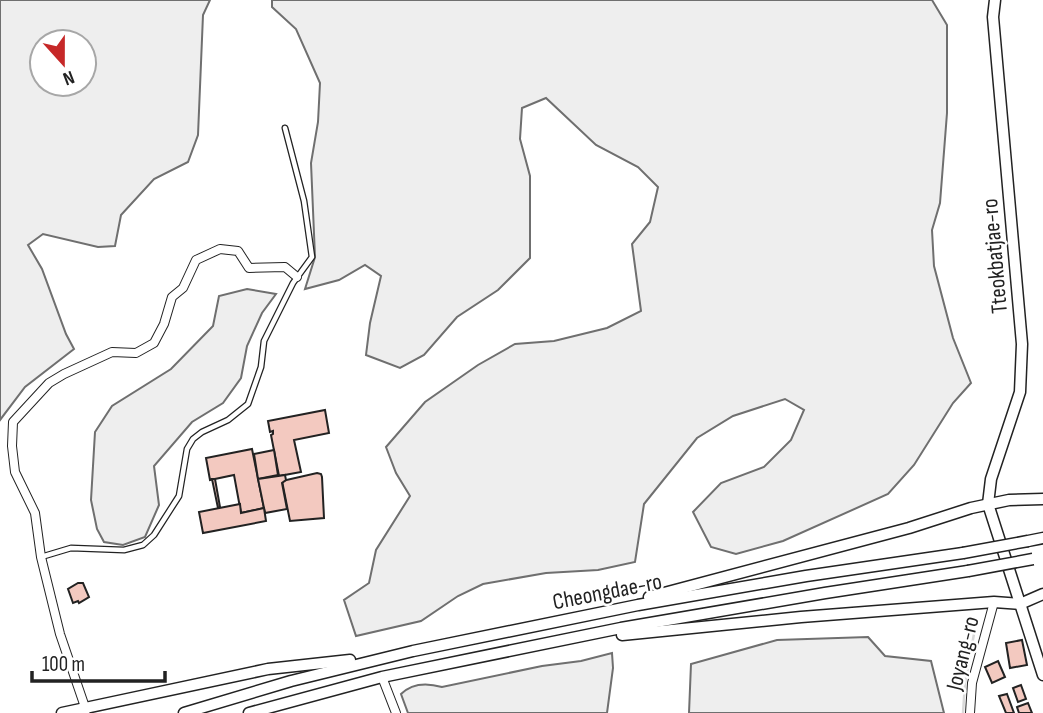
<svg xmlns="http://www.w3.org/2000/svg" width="1043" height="713" font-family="'Sofia Sans Condensed',sans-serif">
<rect width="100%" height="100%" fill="#fff"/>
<g fill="#eee" stroke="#6f6f6f" stroke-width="2" fill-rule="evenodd">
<path d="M0,0H210L203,15L198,135L188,162L154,179L121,215L115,246L98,247L43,234L28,245L42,269L66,334L74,349L25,387L0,420ZM42,42H84V84H42Z"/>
<polygon points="272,0 932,0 947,25 947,113 940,203 932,230 934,266 953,338 971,383 953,403 914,465 888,494 783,541 736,554 711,547 693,512 721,483 764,467 791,440 804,410 785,399 733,416 697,438 644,504 635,562 598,570 546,573 483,584 458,596 421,621 356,636 344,600 369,583 376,550 410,496 396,473 386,447 425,402 478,365 515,344 554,341 607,328 641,311 632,244 650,222 658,187 638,167 596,145 546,98 522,108 520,139 530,176 530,258 498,290 457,317 424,355 400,368 366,355 370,323 381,276 365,265 339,280 305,289 315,257 311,163 318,122 320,83 296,29 272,7"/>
<polygon points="247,289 276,294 262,313 247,346 241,378 223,403 192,422 154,466 159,505 145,537 123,545 104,542 97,529 91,500 95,432 112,406 171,369 213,326 219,296"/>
<polygon points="868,637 885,656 931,661 944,713 689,713 691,664 777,640"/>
<path d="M612,653L613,668L607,713H408L401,694C412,683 428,683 442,687L542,666L581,661Z"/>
</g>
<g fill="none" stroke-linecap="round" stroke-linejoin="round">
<polyline stroke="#d9d9d9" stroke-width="2.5" points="963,713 965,683 974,634"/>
</g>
<g fill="#f3c9c0" stroke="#222" stroke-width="2">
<polygon points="325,410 329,433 294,440 301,472 279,476 271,435 273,434 273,431 270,432 268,421"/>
<polygon points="252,449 264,508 241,513 234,475 210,480 206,458"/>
<polygon points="274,450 278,475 258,479 254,454"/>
<polygon points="317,473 321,474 322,477 324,518 290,521 282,481"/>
<polygon points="285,475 286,480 282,483 287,509 265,513 258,479"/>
<polygon points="212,479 215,479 220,507 218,508"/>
<polygon points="240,504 241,513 264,508 266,521 203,533 199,512"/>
<polygon points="78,583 83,583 89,597 79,603 78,601 73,603 68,589"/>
<polygon points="1022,640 1027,665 1010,668 1006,643"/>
<polygon points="998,661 1005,677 992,683 985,667"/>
<polygon points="1021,685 1026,699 1018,702 1013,688"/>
<polygon points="1007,694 1014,713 1006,713 999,696"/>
<polygon points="1028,703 1032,713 1019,713 1017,707"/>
</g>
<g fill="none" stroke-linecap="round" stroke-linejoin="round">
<g stroke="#222" stroke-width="7">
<polyline id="lane" points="41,557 71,548 124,550 143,545 154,535 179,496 187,449 193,439 202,432 228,420 248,404 261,367 264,341 293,283 312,257 304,201 285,128"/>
</g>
<g stroke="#222" stroke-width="10">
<g id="street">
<polyline points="382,677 396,713"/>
<polyline points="86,710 60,634 41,557 35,513 15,472 12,446 13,422 49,383 64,374 112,352 136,353 154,343 164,324 172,297 183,288 196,260 220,249 238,251 249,268 285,267 297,277"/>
<polyline points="970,713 972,683 994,602"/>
</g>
</g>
<g stroke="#222" stroke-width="13">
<g id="secondary">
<polyline points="995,0 993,17 1022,344 1020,392 991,479 988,504 1043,675"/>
<polyline points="1028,541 1043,538"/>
<polyline points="649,597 909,528 971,508 1009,500 1043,499"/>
<polyline points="622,635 801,617 994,602 1020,604 1043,594"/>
<polyline points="62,713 268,669 350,660"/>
<polyline points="184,713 291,681 413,651 638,605 806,576 963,553"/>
<polyline points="249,713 382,677 621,628 825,593 968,571"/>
</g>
</g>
<use href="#lane" stroke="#fff" stroke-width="4.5"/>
<use href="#street" stroke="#fff" stroke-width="8"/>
<use href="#secondary" stroke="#fff" stroke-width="10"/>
<g stroke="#222" stroke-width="13" stroke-linecap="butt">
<g id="secondary-bridge">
<polyline points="963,553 1028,541"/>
<polyline points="968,571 1033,559"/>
</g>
</g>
<use href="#secondary-bridge" stroke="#fff" stroke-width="10"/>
</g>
<g text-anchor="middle" stroke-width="5" stroke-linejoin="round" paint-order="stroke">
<g font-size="23" fill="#222" stroke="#fff">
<text transform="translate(994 256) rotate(-95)" y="8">Tteokbatjae-ro</text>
<text transform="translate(607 591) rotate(-11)" y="8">Cheongdae-ro</text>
<text transform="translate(962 653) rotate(-76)" y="8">Joyang-ro</text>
</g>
</g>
<g transform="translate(63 63) rotate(159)"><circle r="33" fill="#ffffff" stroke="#a7a7a7" stroke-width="2"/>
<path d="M0-5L12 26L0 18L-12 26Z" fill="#c62828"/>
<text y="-10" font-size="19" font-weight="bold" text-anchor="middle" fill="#222222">N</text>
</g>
<path d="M32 671v10h133v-10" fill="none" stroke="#222222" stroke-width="3.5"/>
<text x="42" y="671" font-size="21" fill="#222222" stroke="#ffffff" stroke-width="5" paint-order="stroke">100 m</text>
</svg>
